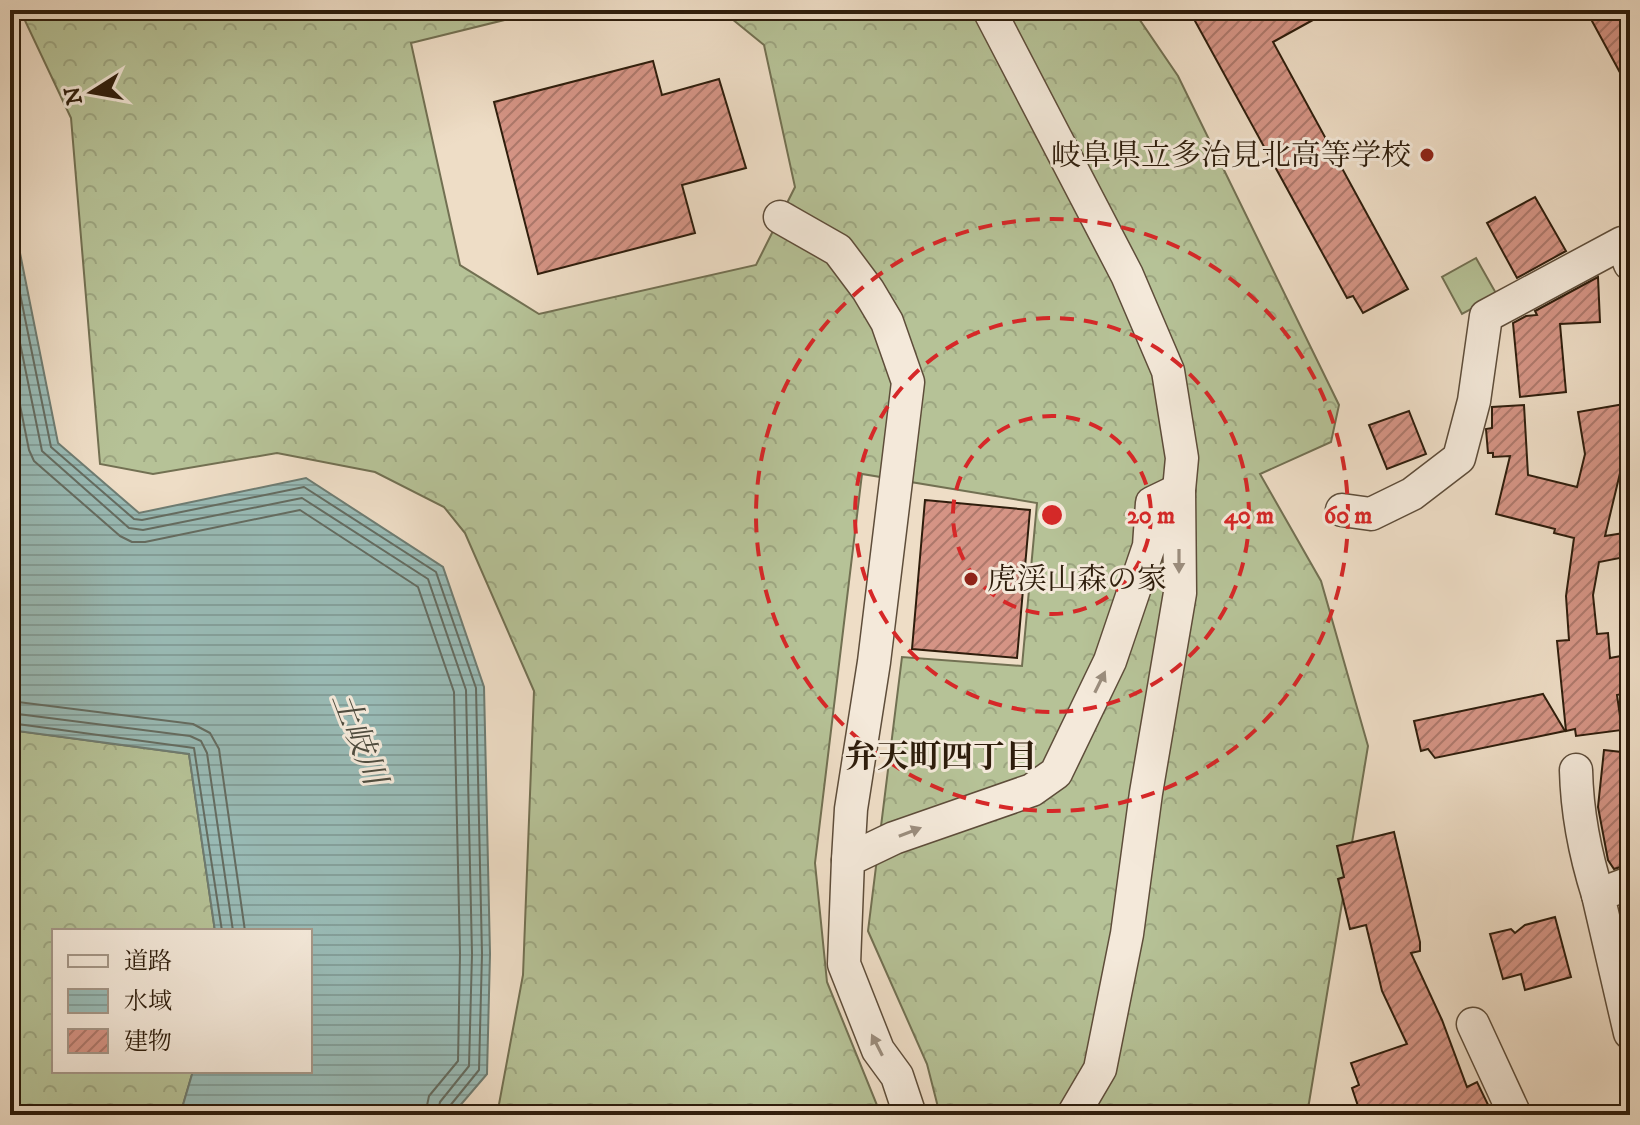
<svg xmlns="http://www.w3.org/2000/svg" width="1640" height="1125" font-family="'IM FELL DW Pica','Noto Serif JP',serif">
<defs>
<pattern id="forest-crowns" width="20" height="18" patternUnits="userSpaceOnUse" patternTransform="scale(2)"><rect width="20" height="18" fill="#b6c297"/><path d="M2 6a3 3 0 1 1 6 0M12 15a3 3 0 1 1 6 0" fill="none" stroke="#9da681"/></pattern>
<pattern id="water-rules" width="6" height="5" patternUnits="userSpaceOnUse" patternTransform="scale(2)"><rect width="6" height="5" fill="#99bbb6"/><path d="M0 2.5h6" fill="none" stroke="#84a09b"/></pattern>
<pattern id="building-hatch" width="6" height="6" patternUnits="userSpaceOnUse" patternTransform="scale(2)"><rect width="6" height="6" fill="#d59485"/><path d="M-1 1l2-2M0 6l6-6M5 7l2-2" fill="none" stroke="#ad786b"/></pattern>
</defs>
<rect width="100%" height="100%" fill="#eeddc6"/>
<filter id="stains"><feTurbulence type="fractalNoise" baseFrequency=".0025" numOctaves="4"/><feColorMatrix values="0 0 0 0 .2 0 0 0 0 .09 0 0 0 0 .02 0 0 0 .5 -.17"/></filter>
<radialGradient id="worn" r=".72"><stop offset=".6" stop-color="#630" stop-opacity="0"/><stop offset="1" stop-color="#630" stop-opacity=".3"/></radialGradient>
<g fill="url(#forest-crowns)" stroke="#727052" stroke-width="2">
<polygon points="20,10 545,10 411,43 460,265 539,314 756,265 795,187 764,45 721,10 1133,10 1178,76 1339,405 1331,442 1260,474 1321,581 1368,746 1307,1115 940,1115 927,1064 868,931 902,657 1022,666 1037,503 862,474 815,863 827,982 881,1115 497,1115 523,975 534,691 465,533 444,507 375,472 277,453 153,474 100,464 71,118"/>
<polygon points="10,730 189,754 215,931 54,931 54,1071 193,1071 180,1115 10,1115"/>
</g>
<polygon fill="#b6c297" stroke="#727052" stroke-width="2" points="1476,258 1497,295 1462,314 1442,277"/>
<polygon fill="url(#water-rules)" stroke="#6e7c72" stroke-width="2" points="10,203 58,443 139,513 306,478 443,567 484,687 490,954 487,1074 452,1115 180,1115 193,1071 310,1071 310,931 215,931 189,754 10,730"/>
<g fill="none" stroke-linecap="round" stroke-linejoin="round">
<g stroke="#646c61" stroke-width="2">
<polyline points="10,244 51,447 134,519 142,520 304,487 436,572 476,688 482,954 479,1070 449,1107 447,1115"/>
<polyline points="10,294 42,451 129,528 143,530 302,498 428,579 466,690 472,954 469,1066 440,1102 437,1115"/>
<polyline points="10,355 29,450 34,461 120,536 132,542 145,542 300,510 418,587 454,692 460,954 458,1061 429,1096 425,1115"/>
<polyline points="10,701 193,724 210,733 219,749 245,931"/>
<polyline points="10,713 190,736 201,741 207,753 233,931"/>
<polyline points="10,723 194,748 222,931"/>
</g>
</g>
<g fill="url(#building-hatch)" stroke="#2e1d0c" stroke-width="2">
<polygon points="1189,10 1331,10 1273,42 1408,289 1363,313 1353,296 1347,298"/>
<polygon points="1586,10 1630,10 1630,91"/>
<polygon points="653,61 662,95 719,79 746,168 682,185 695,233 538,274 494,102"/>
<polygon points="1535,197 1566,251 1517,278 1487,223"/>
<polygon points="1598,277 1600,322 1560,324 1566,392 1520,397 1513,323 1526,316 1537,315 1535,311"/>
<polygon points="1630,403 1630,468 1621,469 1605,536 1630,532 1630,556 1599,562 1593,595 1597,634 1608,633 1610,658 1621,656 1626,693 1617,695 1622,730 1576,736 1575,729 1566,731 1557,641 1569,640 1566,596 1574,538 1554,533 1555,529 1496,514 1510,456 1493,457 1493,453 1488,453 1486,429 1492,428 1492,407 1524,405 1528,475 1577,487 1585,454 1578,412"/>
<polygon points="1409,411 1426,454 1387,469 1369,425"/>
<polygon points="925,500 1030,510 1017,658 912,649"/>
<polygon points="1543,694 1565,731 1435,758 1428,749 1421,751 1414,721"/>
<polygon points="1604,750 1630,753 1630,864 1614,869 1608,860 1598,807"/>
<polygon points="1394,832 1420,942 1420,951 1411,953 1442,1020 1467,1087 1477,1082 1493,1115 1361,1115 1352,1088 1359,1085 1351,1063 1407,1044 1382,991 1366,925 1350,929 1338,879 1344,877 1337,846"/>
<polygon points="1555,917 1571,977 1525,990 1521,974 1503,979 1490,934 1511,929 1515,933 1525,925"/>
</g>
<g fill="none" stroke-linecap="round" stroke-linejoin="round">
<g stroke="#5e4d3a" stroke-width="35">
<g id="street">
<polyline points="989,10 1127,275 1168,371 1182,458 1179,490"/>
<polyline points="780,217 838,250 868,290 887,322 908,382 874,662 851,809 848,860"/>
<polyline points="1342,510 1371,514 1412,494 1459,458 1474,401 1486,316 1622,243 1630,264"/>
<path d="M1576,770C1577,813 1585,854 1598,895"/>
<polyline points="1630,883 1598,895 1630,1033"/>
<polyline points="1473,1024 1515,1115"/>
<polyline points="910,1115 897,1076 878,1050 844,964 848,860 894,838 1032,790 1056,773 1110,661 1149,546 1152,503 1179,490 1180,593 1146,793 1127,934 1100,1069 1073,1115"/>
</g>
</g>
<use href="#street" stroke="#f4e9da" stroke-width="32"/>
</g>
<defs><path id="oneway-solid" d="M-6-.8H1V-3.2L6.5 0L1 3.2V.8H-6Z" transform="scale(2)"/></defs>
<g fill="#9b8d7d">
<use href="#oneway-solid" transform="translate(1179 561) rotate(90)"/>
<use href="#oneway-solid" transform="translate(1100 682) rotate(-64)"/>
<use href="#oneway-solid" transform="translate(910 832) rotate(-21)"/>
<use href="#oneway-solid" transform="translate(877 1045) rotate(-117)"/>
</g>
<g fill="none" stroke="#d62828" stroke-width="4" stroke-dasharray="14 10">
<circle cx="1052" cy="515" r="99"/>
<circle cx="1052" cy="515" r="197"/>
<circle cx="1052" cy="515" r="296"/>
</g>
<g fill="#8f2418" stroke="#f4e9da" stroke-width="3">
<circle cx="1427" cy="155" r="8"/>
<circle cx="971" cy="579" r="8"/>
</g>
<g text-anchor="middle" stroke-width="6" stroke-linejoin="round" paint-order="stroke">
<g font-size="30" fill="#2e1d0c" stroke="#f4e9da" text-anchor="end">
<text x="1411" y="165">岐阜県立多治見北高等学校</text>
<text x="987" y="589" text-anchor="start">虎渓山森の家</text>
</g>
<g font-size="32" font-style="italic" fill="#4e4c3f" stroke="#f4e9da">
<text transform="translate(360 738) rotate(69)" y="11">土岐川</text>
</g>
<g font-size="32" font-weight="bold" fill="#2e1d0c" stroke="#f4e9da">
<text x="941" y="767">弁天町四丁目</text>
</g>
</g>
<circle cx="1052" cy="515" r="12" fill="#d62828" stroke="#f4e9da" stroke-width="4"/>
<g font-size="24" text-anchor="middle" font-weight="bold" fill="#d62828" stroke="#f4e9da" stroke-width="6" stroke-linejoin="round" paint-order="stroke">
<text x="1151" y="523">20 m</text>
<text x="1249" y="523">40 m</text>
<text x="1348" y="523">60 m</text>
</g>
<rect width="1640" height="1125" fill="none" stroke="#eeddc6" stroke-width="40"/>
<rect x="12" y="12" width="1616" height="1101" fill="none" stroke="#2e1d0c" stroke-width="4"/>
<rect x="20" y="20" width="1600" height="1085" fill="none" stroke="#2e1d0c" stroke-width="2"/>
<rect x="52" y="929" width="260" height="144" fill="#f4e9da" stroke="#a59788" stroke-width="2"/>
<rect x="68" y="955" width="40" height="12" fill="#f4e9da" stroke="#a59788" stroke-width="2"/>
<text x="124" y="969" font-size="24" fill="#2e1d0c">道路</text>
<rect x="68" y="989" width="40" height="24" fill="url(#water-rules)" stroke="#a59788" stroke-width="2"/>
<text x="124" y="1009" font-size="24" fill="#2e1d0c">水域</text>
<rect x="68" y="1029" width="40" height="24" fill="url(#building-hatch)" stroke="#a59788" stroke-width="2"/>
<text x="124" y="1049" font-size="24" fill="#2e1d0c">建物</text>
<g transform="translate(92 92) rotate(259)" stroke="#f4e9da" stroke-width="6" paint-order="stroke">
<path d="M0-6L14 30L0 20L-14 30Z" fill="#2e1d0c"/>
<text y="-12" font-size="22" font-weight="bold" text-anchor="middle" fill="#2e1d0c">N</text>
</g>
<rect width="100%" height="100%" filter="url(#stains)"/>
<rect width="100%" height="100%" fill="url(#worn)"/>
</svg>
